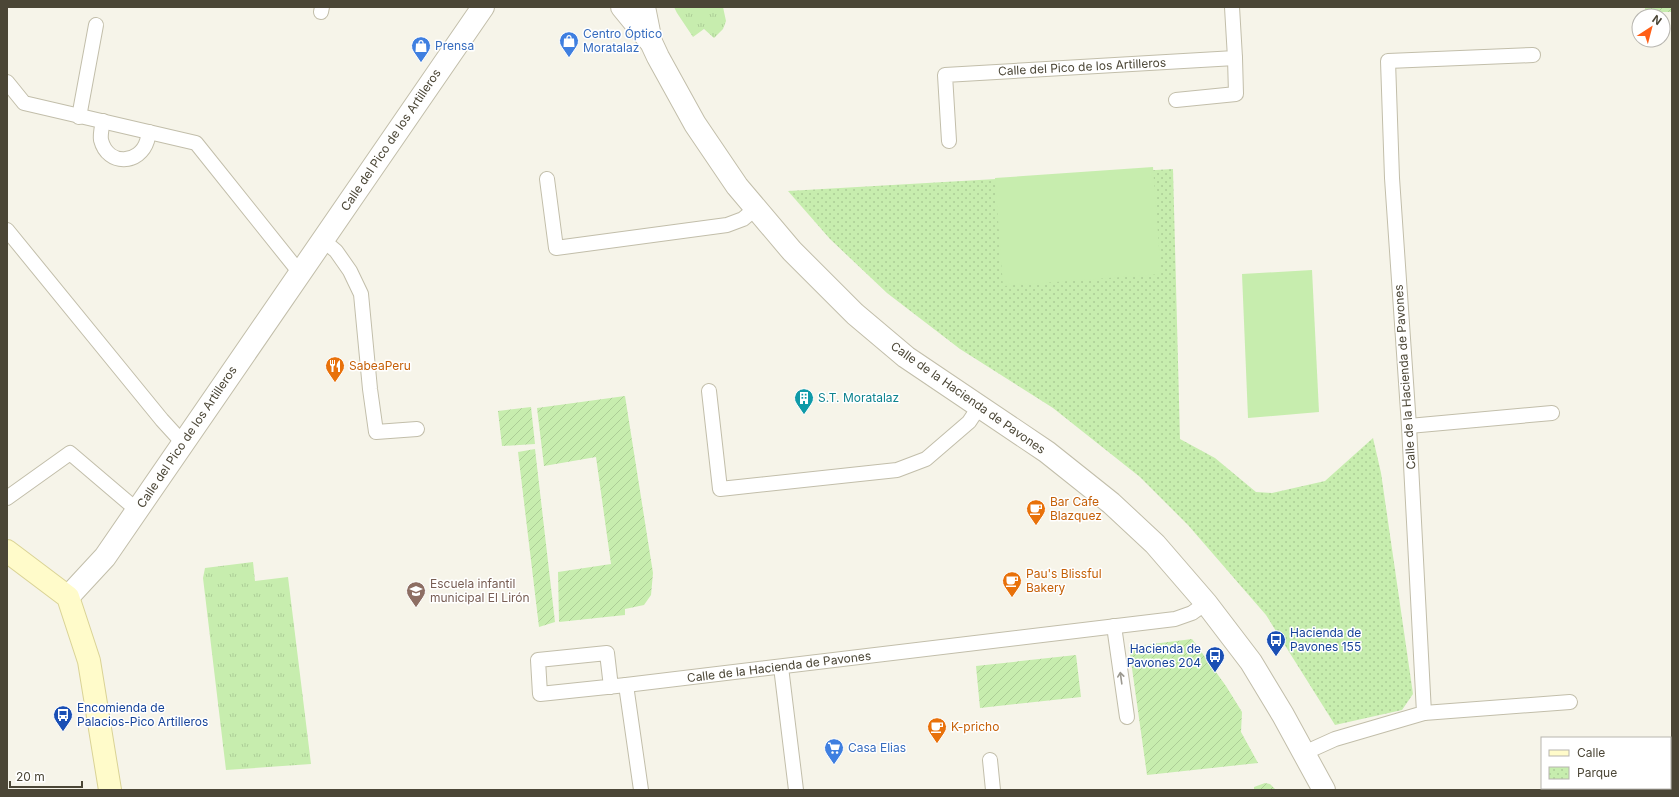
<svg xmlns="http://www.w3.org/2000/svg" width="1679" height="797" font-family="Inter,sans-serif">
<defs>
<pattern id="grass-tufts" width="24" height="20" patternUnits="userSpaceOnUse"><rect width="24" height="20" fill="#c7edae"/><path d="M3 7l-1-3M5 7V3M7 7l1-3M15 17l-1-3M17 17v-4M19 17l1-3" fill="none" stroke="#accd96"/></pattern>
<pattern id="park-dots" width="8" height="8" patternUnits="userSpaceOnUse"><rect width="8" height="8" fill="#c7edae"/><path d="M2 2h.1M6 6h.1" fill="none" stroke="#accd96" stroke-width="1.8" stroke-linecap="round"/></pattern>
<pattern id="garden-furrows" width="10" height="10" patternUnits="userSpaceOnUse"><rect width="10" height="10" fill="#c7edae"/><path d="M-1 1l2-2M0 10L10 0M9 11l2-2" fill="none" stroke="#accd96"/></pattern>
</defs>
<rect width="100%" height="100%" fill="#f6f4e9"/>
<g fill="url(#grass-tufts)">
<polygon points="674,7 723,7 726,21 723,29 714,38 704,29 693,37 677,13"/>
<polygon points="253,562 255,581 288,577 311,764 226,770 203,578 205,568"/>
</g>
<polygon fill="url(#park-dots)" points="1173,169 1180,439 1215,458 1256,492 1272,493 1325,481 1373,438 1381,473 1413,694 1402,710 1335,725 1266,615 1188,525 1140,477 1053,408 960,349 887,293 830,239 788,191"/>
<g fill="url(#garden-furrows)">
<rect x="1645" y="7" width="27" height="5"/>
<polygon points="625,396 653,573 651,595 644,605 625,609 625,615 559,622 558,572 611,564 596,457 544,466 537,408"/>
<polygon points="531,407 535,444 502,446 498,411"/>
<polygon points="535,449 555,622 539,627 518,452"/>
<polygon points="1192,639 1226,686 1242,712 1241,732 1258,763 1147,775 1129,647"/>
<polygon points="1076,655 1081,697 980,708 976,666"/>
<polygon points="1265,783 1270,784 1276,790 1254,789 1254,787"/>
</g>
<g fill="#c7edae">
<polygon points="1153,167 1161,274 1003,286 995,178"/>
<polygon points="1312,270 1319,412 1248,418 1242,274"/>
</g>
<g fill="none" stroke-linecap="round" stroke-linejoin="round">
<g stroke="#c2beaa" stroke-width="16">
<g id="lane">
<polyline points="321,12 322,7"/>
<polyline points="7,82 24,103 196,143 300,273"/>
<polyline points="1176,100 1236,94 1235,58"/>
<polyline points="79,117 96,25"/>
<path d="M103,121C102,127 100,134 101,140C108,167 140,164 147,141C148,138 148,135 149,132"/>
<polyline points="949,141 945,75 1235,58 1232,7"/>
<polyline points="547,179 556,248 727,225 743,219 755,209"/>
<polyline points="7,230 162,420 183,443"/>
<polyline points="323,240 336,251 350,271 361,294 370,389 376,432 417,429"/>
<polyline points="709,391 720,489 897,470 926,459 969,422 979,407"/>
<polyline points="1409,426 1552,413"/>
<polyline points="7,498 70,453 137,510"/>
<polyline points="1114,626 1127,717"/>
<polyline points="781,667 796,790"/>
<polyline points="626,685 641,790"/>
<polyline points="611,687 607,653 538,660 540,694 626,685 1175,619 1192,613 1206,603"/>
<polyline points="1424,713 1570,702"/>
<polyline points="1304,753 1335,739 1424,713 1409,426 1392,178 1388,61 1533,55"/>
<polyline points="990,760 993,790"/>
</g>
</g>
<g stroke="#c2beaa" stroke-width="24">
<g id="street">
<polyline points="622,7 649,40"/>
<polyline points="644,7 651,42 658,57 695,124 737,186 792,251 855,314 906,357 1047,452 1111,503 1155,544 1206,603 1251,662 1283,715 1324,790"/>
<polyline points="68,597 105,557 483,7"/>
</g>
</g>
<g stroke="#dad395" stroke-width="24">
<polyline id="secondary" points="7,551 68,597 89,661 110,790"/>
</g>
<use href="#lane" stroke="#fff" stroke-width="14"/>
<use href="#street" stroke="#fff" stroke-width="22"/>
<use href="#secondary" stroke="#fffbca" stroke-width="22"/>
</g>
<defs><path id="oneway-shaft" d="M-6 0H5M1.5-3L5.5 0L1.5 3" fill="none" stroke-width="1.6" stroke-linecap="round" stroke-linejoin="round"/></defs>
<use stroke="#9c9990" href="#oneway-shaft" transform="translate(1121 678) rotate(-98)"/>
<defs>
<g id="shop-pin" transform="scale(1)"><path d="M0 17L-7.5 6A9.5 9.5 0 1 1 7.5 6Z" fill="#3f7fe0" stroke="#fff"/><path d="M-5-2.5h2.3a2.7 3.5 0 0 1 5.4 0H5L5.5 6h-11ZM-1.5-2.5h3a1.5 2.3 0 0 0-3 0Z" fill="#fff"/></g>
<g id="restaurant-pin" transform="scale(1)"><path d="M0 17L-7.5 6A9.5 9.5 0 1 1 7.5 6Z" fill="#e8710a" stroke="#fff"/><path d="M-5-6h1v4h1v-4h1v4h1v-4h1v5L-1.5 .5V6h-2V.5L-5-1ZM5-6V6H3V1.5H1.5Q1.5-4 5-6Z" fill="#fff"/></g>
<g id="building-pin" transform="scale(1)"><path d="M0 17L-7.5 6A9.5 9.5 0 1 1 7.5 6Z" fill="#0f9aa8" stroke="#fff"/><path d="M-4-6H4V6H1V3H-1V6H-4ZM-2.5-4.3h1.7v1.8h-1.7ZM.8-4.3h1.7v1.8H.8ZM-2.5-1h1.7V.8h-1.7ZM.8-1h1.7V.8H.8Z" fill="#fff"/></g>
<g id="cafe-pin" transform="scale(1)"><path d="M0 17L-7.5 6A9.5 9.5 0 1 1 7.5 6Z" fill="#e8710a" stroke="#fff"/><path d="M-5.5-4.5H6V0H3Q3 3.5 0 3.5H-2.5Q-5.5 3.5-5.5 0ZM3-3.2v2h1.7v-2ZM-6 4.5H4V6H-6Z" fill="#fff"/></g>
<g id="school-pin" transform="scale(1)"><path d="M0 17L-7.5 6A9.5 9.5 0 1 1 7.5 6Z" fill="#8d6e63" stroke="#fff"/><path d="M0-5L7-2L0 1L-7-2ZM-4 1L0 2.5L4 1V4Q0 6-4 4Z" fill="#fff"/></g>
<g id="bus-pin" transform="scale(1)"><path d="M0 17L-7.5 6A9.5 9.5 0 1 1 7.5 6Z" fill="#1a4fb4" stroke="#fff"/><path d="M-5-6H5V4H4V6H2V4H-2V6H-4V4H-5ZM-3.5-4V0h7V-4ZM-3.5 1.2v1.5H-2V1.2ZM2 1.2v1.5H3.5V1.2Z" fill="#fff"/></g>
<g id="supermarket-pin" transform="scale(1)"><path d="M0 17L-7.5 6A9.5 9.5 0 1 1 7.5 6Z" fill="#3f7fe0" stroke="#fff"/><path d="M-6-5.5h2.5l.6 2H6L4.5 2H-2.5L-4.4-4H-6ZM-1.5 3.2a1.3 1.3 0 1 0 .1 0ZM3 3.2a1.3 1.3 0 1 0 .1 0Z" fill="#fff"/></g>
</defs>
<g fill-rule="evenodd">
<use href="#shop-pin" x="569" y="41"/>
<use href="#shop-pin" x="421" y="46"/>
<use href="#restaurant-pin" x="335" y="366"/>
<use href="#building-pin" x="804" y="398"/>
<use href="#cafe-pin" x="1036" y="509"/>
<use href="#cafe-pin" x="1012" y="581"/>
<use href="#school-pin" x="416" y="591"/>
<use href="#bus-pin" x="1276" y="640"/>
<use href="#bus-pin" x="1215" y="656"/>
<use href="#bus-pin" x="63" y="715"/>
<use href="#cafe-pin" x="937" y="727"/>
<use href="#supermarket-pin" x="834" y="748"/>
</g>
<g text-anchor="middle" stroke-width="3" stroke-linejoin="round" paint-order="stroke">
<g font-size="12" fill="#366cbe" stroke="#fff" text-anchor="start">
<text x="583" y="38">Centro Óptico<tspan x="583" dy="14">Moratalaz</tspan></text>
<text x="435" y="50">Prensa</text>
<text x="848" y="752">Casa Elias</text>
</g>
<g font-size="12" fill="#4b4636" stroke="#fff">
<text transform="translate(1082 67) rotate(-3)" y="4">Calle del Pico de los Artilleros</text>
<text transform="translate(391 140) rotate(-56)" y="4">Calle del Pico de los Artilleros</text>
<text transform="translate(1405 377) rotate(-94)" y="4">Calle de la Hacienda de Pavones</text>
<text transform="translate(968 398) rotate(35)" y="4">Calle de la Hacienda de Pavones</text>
<text transform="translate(187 437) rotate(-56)" y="4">Calle del Pico de los Artilleros</text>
<text transform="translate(779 667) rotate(-7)" y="4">Calle de la Hacienda de Pavones</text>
</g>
<g font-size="12" fill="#c56008" stroke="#fff" text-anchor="start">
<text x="349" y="370">SabeaPeru</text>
<text x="1050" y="506">Bar Cafe<tspan x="1050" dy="14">Blazquez</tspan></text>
<text x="1026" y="578">Pau's Blissful<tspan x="1026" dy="14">Bakery</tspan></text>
<text x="951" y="731">K-pricho</text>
</g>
<g font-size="12" fill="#0d838f" stroke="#fff" text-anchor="start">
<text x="818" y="402">S.T. Moratalaz</text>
</g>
<g font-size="12" fill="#785e54" stroke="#fff" text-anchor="start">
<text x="430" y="588">Escuela infantil<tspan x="430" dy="14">municipal El Lirón</tspan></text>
</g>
<g font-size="12" fill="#164399" stroke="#fff" text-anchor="start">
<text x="1290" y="637">Hacienda de<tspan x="1290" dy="14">Pavones 155</tspan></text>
<text x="1201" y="653" text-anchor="end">Hacienda de<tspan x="1201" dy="14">Pavones 204</tspan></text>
<text x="77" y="712">Encomienda de<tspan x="77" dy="14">Palacios-Pico Artilleros</tspan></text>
</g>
</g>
<rect width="1679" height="797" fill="none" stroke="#4b4636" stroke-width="16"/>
<rect x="1541" y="737" width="130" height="52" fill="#ffffff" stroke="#b7b5af"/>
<rect x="1549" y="750" width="20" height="6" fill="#fffbca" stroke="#b7b5af"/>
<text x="1577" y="757" font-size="12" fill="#4b4636">Calle</text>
<rect x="1549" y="767" width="20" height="12" fill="url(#park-dots)" stroke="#b7b5af"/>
<text x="1577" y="777" font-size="12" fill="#4b4636">Parque</text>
<g transform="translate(1651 28) rotate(36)"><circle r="19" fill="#ffffff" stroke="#b7b5af"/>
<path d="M0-3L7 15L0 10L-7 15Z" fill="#ff5f17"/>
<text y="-6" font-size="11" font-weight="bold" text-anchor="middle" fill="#4b4636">N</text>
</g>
<path d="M10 781v6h72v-6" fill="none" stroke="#4b4636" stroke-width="2"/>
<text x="16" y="781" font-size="12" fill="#4b4636" stroke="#ffffff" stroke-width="3" paint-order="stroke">20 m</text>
</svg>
